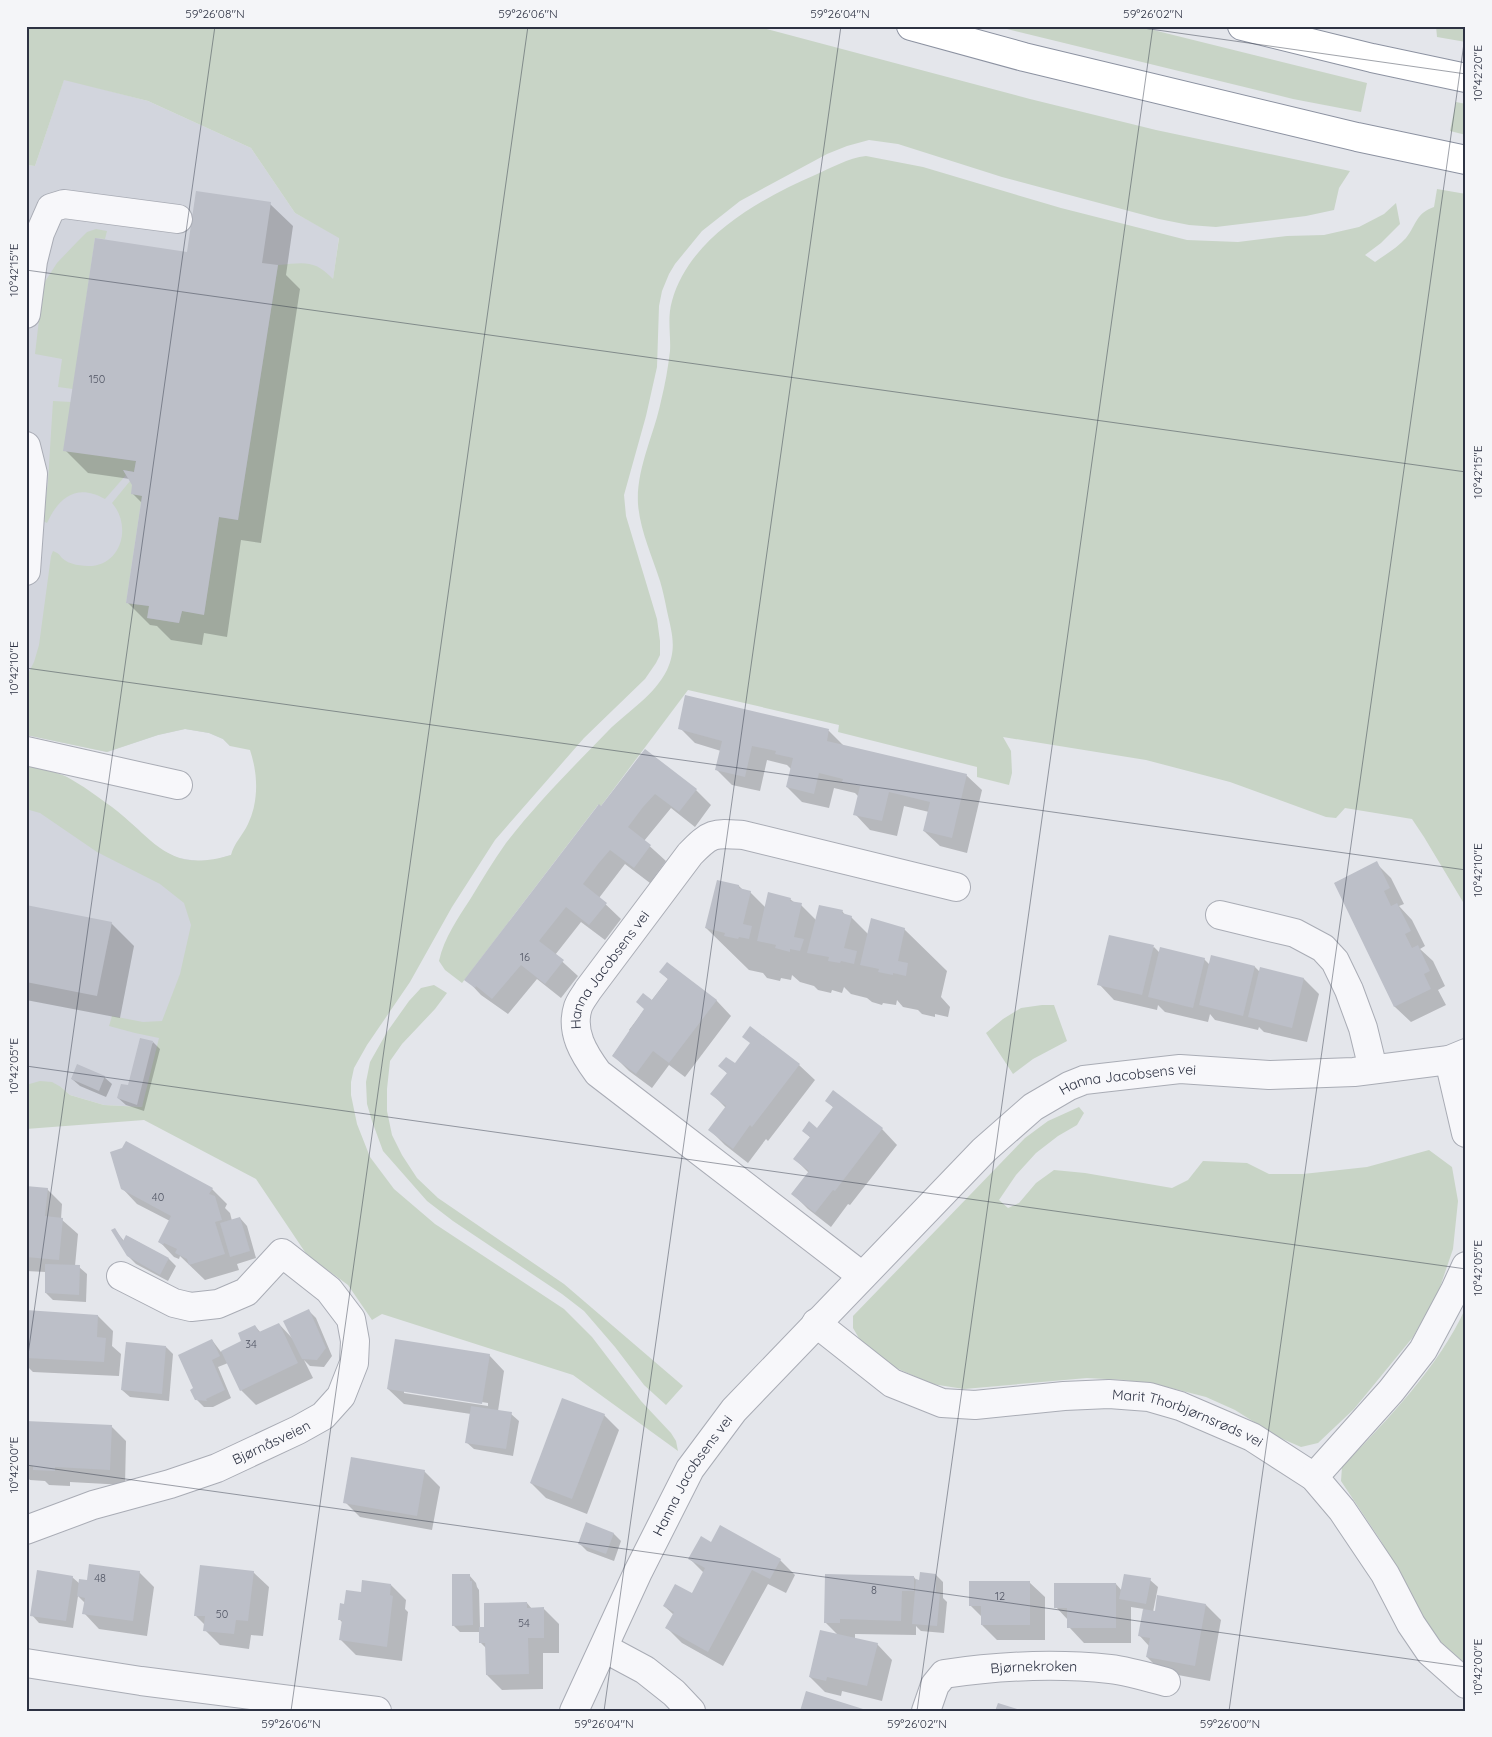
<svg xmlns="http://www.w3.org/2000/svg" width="1492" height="1737" font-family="Quicksand,sans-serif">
<rect width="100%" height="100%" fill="#e4e6eb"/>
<g fill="#d2d5dd">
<polygon points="64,79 148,101 251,148 295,213 339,237 333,280 230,746 223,739 209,733 185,729 158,735 107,752 26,735 26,165 35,166"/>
<polygon points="26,765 65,776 111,807 139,830 146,839 163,851 178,858 198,861 214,860 231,855 142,1107 104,1105 70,1095 61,1087 28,1084 26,1085"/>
</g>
<g fill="#c8d4c6">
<path d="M51,26H755L1030,99L1156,130L1350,171L1339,188L1334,210L1306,216L1216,227L1189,225L1159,219L1002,177L898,144L869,140L847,146L827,154L740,201L702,231L675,264L669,274L662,291L659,306L657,367L646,416L624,495L626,516L657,619L660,641V655L656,663L645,679L584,738L495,840L452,907L410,982L367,1045L354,1068L351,1082V1095L357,1124L370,1157L394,1189L435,1224L564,1309L592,1337L641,1401L671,1433L676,1441L678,1451L573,1375L382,1314L372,1320L348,1285L307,1255L256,1179L144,1120L26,1129V1085L40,1081L52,1082L61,1087L70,1095L104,1105L142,1107L159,1038L135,1033L109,1026L112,1016L143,1022L162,1021L180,974L191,925L184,903L160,884L97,852L40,813L26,809V765C39,769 55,771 67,777C82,785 98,797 112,807C156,841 168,874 231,855C234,843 243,835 248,824C259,801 258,774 250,750L230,746L223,739L209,733L185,729L158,735L107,752L26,735V678L34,662L39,645L51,556L53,551C58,553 59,554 62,558C69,565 82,566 92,566C123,563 131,524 112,503L130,481L142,496L126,603L149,606L148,618L179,623L182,611L204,614L219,517L238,520L278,265C304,263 314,259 333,279L339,238L295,213L251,148L148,101L64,80L35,166L26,165V28Z"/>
<polygon points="995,26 1137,26 1367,83 1361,112 1293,99"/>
<polygon points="1436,26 1466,26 1466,42 1437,37"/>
<polygon points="1456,102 1466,104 1466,135 1450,131"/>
<path d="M866,156L923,167L1061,208L1187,240L1238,242L1287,236L1324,235L1359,227L1384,214L1396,203L1400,224L1381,243L1365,255L1375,262C1385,255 1398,247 1406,238C1417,224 1416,213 1434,207L1437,189L1466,194V907L1424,837L1412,819L1345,808L1336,818L1326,817L1230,782L1146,760L1003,737L1011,751L1012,773L1009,785L977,777V767L838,732L839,725L688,690L601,806L598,805L462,983L445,970L439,961C444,938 458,918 471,898C482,880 493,861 506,843C537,803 573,767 608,731C628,711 654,696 667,670C677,648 672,633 667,611C665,601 663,591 660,581C652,556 640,530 638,504C636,469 654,435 661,401C665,385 668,368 670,351C671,335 667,318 672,301C689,238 760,199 815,175C831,168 848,158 866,156Z"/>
<polygon points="96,229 107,231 105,239 95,238 73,389 58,387 62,359 35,354 43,285 46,280 57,263 78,241 87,232"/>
<path d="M53,401L71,402L64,450L136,461L134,472L123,470L126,475L105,499C77,483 59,497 47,523L43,521L48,481Z"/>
<polygon points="434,985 447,993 435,1009 402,1044 390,1061 387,1089 387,1111 392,1135 402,1155 417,1178 438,1198 564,1284 683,1386 666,1405 644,1385 615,1347 584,1311 562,1294 453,1221 427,1201 383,1151 372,1121 367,1104 366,1082 370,1062 387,1032 409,1001 421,988"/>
<polygon points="1042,1005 1054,1005 1067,1041 1033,1059 1013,1074 986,1033 1003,1019 1021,1008"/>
<polygon points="1079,1107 1084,1113 1077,1125 1058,1136 1036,1153 1016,1175 999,1200 1008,1208 1019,1203 1036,1183 1054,1170 1085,1173 1172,1188 1188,1180 1203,1161 1247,1163 1269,1174 1303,1174 1367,1167 1429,1150 1452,1167 1458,1201 1453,1249 1438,1293 1413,1337 1354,1409 1318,1443 1301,1447 1278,1437 1235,1410 1206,1397 1167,1387 1125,1380 1087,1378 964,1389 932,1384 894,1367 863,1345 853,1328 853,1316 1025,1138 1048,1121"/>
<path d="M1466,1307V1664L1435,1637L1381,1541L1341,1481L1342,1467C1387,1420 1439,1367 1466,1307Z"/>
</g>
<g fill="#0003" fill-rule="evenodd">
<polygon points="270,204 293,226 286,275 300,289 261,543 241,540 227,637 204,633 202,645 171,640 157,626 150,625 127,602 142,503 132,493 134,484 130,479 88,473 65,450 188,253"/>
<polygon points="680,728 829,731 844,746 966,775 982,790 967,853 940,846 924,831 929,812 904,806 897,836 870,830 855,814 859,797 855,793 834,788 829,808 802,802 787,787 791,769 787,765 767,760 760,791 732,785 717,770 721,751 695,743"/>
<polygon points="645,751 696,790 711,805 695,827 671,808 644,841 666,861 650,883 625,864 599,898 621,919 605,940 581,922 555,955 578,976 561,998 537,979 508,1014 481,995 466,979"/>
<polygon points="1376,863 1391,878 1404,904 1399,906 1412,920 1425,946 1420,949 1433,961 1445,986 1438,990 1446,1005 1411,1022 1395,1007 1335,883"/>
<polygon points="739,886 743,890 750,892 766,908 790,899 795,903 801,905 816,920 842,911 846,916 851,917 868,934 904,929 947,971 941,997 950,1007 948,1017 935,1014 935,1017 922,1014 918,1010 903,1007 897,1000 896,1005 883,1003 882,1005 872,1002 867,998 851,994 844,987 842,993 832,990 831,993 818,990 814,986 800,982 792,975 791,980 781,978 780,981 767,978 763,973 749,970 706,928"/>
<polygon points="26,907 111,923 134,946 120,1018 26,1000"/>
<polygon points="1154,947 1160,953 1204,959 1210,965 1212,957 1255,967 1260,972 1261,969 1304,979 1319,994 1307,1042 1264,1032 1259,1027 1258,1030 1215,1020 1210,1014 1208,1022 1165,1012 1158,1005 1157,1010 1114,1000 1099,984"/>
<polygon points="661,972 716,1000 731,1016 685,1077 669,1065 652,1088 629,1071 613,1055 631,1032 629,1030 668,979"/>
<polygon points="751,1028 799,1065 815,1080 768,1141 766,1139 748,1163 725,1145 710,1130 726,1108 712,1094 728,1074 720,1066 735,1065 751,1044"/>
<polygon points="153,1042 160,1049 144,1111 126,1105 118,1098 129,1087"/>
<polygon points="104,1077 112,1084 106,1097 80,1086 72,1079"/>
<polygon points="833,1092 882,1129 897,1145 850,1205 848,1204 831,1227 808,1209 793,1194 809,1173 795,1159 811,1138 803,1131 817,1129 834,1108 827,1101"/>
<polygon points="26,1187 47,1189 62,1204 61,1219 78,1234 75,1266 79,1267 87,1274 86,1302 53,1300 46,1293 46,1272 26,1271"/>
<polygon points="122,1188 212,1189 227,1204 225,1208 230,1213 232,1221 240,1218 247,1226 256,1258 237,1264 239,1270 205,1280 180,1256 179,1259 174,1257 159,1241 170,1221 137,1204"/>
<polygon points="115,1230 124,1241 127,1236 169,1259 176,1266 168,1281 136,1264 128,1256"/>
<polygon points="308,1310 316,1318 332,1356 324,1367 310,1366 304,1360 313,1378 256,1405 241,1390 228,1363 218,1367 231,1398 213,1407 204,1407 196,1399 195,1388 212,1340 221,1352 243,1341 255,1326 261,1333 279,1324 292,1338"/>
<polygon points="26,1311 98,1316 113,1331 112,1346 121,1354 119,1376 33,1372 26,1365"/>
<polygon points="166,1347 173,1354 169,1401 130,1397 122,1390"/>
<path d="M489,1355L504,1371L498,1411L511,1414L519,1421L513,1456L474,1449L466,1442L471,1414L404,1404L388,1389ZM404,1390L488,1403V1406L404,1393Z"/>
<polygon points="604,1415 619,1430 587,1514 546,1498 531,1483"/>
<polygon points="26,1422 111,1426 126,1441 125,1485 70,1482 70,1486 49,1485 45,1481 30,1480 26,1476"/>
<polygon points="424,1471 440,1487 432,1530 360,1517 345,1502"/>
<polygon points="586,1524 614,1534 621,1541 614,1561 587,1551 579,1543"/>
<polygon points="712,1544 780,1560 795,1575 786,1593 768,1584 723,1666 682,1643 667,1628 674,1615 664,1606 692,1594 704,1573 690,1559"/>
<polygon points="139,1572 154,1587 147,1636 99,1629 84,1613 85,1603 78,1596 73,1628 39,1623 32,1615 72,1577 80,1584"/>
<polygon points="253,1572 269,1587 263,1636 251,1635 249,1649 220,1645 205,1630 205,1625 195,1615"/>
<polygon points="469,1575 476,1583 477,1587 479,1590 480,1628 485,1628 527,1603 532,1609 543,1608 559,1624 559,1653 543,1653 543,1689 502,1690 487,1675 486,1648 480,1642 480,1632 460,1632 453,1625"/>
<polygon points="936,1575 943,1582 943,1598 947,1602 944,1633 921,1631 916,1626 916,1635 855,1634 855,1639 877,1644 892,1660 882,1701 842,1691 841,1696 825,1692 810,1677 838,1635 825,1622 914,1577 917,1581"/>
<polygon points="1150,1580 1158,1587 1153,1612 1206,1605 1221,1620 1210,1681 1162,1672 1147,1657 1149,1646 1139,1635 1144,1609 1131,1607 1131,1643 1084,1643 1069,1627 1068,1620 1056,1607 1116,1584 1122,1591"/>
<polygon points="1029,1582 1045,1597 1045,1640 997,1640 982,1625 982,1617 970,1605"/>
<polygon points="391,1585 406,1600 405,1609 408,1612 402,1661 356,1655 341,1640 343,1623 339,1619 345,1605 362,1593"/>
</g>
<g fill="#bcbfc8">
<polygon points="196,191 271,202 262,263 278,265 238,520 219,517 204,615 182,611 179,623 147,618 149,606 126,603 142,496 131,494 132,485 123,470 134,472 136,461 63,451 95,238 187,252"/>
<polygon points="685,695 829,729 827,741 967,774 952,838 923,831 930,802 889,792 882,821 853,815 860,786 842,782 843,779 819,773 814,794 786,787 793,758 775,754 776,751 752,746 745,777 715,770 722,741 678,729"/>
<polygon points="645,749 697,789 679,812 655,794 643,807 628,827 651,845 634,868 610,850 598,864 583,884 607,903 589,925 566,907 539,941 564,960 545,984 521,965 492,999 476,986 475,988 464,980 599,804 601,806"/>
<polygon points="1377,861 1390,888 1384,891 1391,906 1397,903 1411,931 1405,934 1412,948 1418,945 1430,971 1424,974 1431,989 1394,1007 1334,883"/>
<polygon points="717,880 739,885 739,888 751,891 743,924 752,926 749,939 739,937 738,939 724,936 725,933 705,928"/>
<polygon points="768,892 791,898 790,901 802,903 794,937 804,939 800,951 790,949 790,952 775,948 776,945 757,941"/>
<polygon points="26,905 112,922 97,996 26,982"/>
<polygon points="819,905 843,910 842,913 852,916 844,948 857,951 854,964 841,961 840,963 828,961 829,957 807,953"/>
<polygon points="871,918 905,928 898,961 908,963 906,976 893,973 893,975 878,972 879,969 860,965"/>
<polygon points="1109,935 1154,945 1142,995 1097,985"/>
<polygon points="1160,947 1205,958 1193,1008 1148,997"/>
<polygon points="1211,955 1255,966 1243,1016 1199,1005"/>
<polygon points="667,962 717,1000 669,1063 653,1051 636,1074 612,1056 644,1009 636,1002 643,993 652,1000 668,979 659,972"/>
<polygon points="1260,967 1304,978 1292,1028 1248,1017"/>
<polygon points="750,1026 800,1064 752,1127 750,1125 733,1149 708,1130 726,1106 710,1094 727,1073 718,1066 726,1057 735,1063 750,1043 742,1037"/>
<polygon points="140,1038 153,1041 137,1105 117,1098 121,1084 128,1085"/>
<polygon points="77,1064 105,1076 99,1091 71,1079"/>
<polygon points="833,1090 883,1128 835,1191 833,1190 815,1213 791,1194 809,1171 793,1159 810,1137 802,1131 809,1121 817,1128 833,1107 825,1101"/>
<polygon points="126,1141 213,1188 209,1194 215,1196 222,1220 215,1222 225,1254 189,1265 187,1259 175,1253 177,1249 164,1243 163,1245 158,1242 171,1216 121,1189 110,1152 122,1148"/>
<polygon points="26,1186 48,1188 45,1216 63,1218 59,1260 26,1257"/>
<polygon points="240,1217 250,1251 230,1257 220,1223"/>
<polygon points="115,1228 123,1241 126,1235 169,1258 160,1275 127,1256 111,1230"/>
<polygon points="45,1264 80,1265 79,1295 45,1293"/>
<polygon points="309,1309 326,1348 317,1360 302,1359 283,1321"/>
<polygon points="26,1310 98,1315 97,1337 106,1338 104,1362 26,1358"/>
<polygon points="279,1323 298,1363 240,1391 221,1351 241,1341 238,1333 255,1325 259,1332"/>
<polygon points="212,1339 220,1356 212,1360 225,1390 206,1399 207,1401 195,1400 190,1390 193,1388 178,1355"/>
<polygon points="395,1339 490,1354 482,1404 387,1389"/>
<polygon points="126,1342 166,1346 162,1394 121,1390"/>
<polygon points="562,1398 605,1414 572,1499 530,1483"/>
<polygon points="471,1406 512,1412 506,1449 465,1443"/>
<polygon points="26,1421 112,1425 110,1470 55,1467 55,1471 33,1470 33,1466 26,1466"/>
<polygon points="351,1457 425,1470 417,1516 343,1503"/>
<polygon points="586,1522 614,1533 606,1554 578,1544"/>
<polygon points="720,1525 781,1559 770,1579 752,1570 708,1652 665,1628 674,1612 663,1606 675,1584 692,1593 705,1568 688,1559 701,1536 711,1542"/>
<polygon points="89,1564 140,1571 133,1621 82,1614 85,1598 77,1596 79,1579 87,1580"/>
<polygon points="200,1565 254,1571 248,1621 236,1620 234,1634 203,1631 205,1616 194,1616"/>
<polygon points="37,1570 73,1576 66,1621 30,1616"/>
<polygon points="920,1572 936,1574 936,1593 940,1593 937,1626 912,1624 916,1579 919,1580"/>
<polygon points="452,1574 470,1574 470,1581 472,1581 473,1625 452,1626"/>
<polygon points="825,1574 914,1576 914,1591 902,1591 901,1621 840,1619 840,1623 824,1623"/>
<polygon points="1124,1574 1151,1578 1146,1604 1119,1599"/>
<polygon points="362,1580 391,1584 390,1595 393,1596 387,1647 339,1640 342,1620 338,1620 340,1603 344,1604 346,1590 361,1592"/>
<polygon points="969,1581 1030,1581 1030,1625 981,1625 981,1606 969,1606"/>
<polygon points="1054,1583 1116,1583 1116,1628 1067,1628 1067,1608 1054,1608"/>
<polygon points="1157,1595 1206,1604 1195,1666 1146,1657 1150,1638 1138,1636 1143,1609 1155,1611"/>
<polygon points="527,1602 527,1608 544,1607 544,1638 528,1638 529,1674 486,1675 485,1643 479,1643 479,1627 484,1627 484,1603"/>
<polygon points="820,1630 878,1643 867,1686 827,1677 826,1681 809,1677"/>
<polygon points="806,1691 863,1709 862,1711 800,1711"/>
<polygon points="998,1703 1020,1710 1019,1711 995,1711"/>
</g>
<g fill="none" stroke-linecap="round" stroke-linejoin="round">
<g stroke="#a9acb5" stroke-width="30">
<g id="minor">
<polyline points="26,314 33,261 40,233 51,208 64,204 178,219"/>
<polyline points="26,446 33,474 26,571"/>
<polyline points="26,751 178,785"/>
<polyline points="1220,915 1295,933 1323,948 1335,961 1349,990 1363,1028 1373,1069"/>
<polyline points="1449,1060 1466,1133"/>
<path id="s1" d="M862,1276L598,1073C584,1054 570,1032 578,1007C580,1001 585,995 588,990L690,854C711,832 714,833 743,835L956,887"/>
<path id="s2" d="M816,1323L892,1383L942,1403L975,1405L1064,1396L1109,1394L1149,1397L1180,1406L1252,1437L1314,1477L1342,1510L1385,1574L1411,1624L1430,1652L1466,1684"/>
<polyline points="1314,1477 1391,1391 1423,1350 1455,1290 1466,1266"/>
<path id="s3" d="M26,1530L93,1505L170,1484L217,1468L298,1430L323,1416L341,1396L354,1363L355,1341L351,1319L329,1290L282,1253L246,1292L218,1304L191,1307L174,1303L121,1276"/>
<polyline points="604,1648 645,1670 674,1693 691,1711"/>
<polyline points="26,1663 141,1681 377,1711"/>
<path id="s4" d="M574,1711L638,1572L690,1469L734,1410L984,1150L1033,1107L1069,1086L1084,1080L1101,1078L1180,1069L1269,1075L1354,1072L1449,1060L1466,1053"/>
<path id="s5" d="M926,1711L935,1685L944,1674C998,1666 1055,1663 1110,1669C1128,1671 1148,1677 1166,1682"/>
</g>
</g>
<g stroke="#8c92a1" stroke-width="30">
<g id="highway">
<polyline points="911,26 1024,57 1357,137 1466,160"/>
<polyline points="1242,26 1372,58 1466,78"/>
</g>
</g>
<use href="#minor" stroke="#f7f7fa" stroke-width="28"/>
<use href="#highway" stroke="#fff" stroke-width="28"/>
</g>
<path fill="none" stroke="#2d3243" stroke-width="1" stroke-opacity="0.45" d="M1129,26L1466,74M26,270L1466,472M26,668L1466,870M26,1066L1466,1269M26,1369L215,26M26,1465L1466,1667M291,1711L528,26M604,1711L841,26M917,1711L1153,26M1229,1711L1466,29"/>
<g text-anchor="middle" stroke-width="5" stroke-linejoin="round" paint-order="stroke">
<g font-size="11" fill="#515564">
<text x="97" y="383">150</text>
<text x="525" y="961">16</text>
<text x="158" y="1201">40</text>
<text x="251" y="1348">34</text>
<text x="100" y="1582">48</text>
<text x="874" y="1594">8</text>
<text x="1000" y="1600">12</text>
<text x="222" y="1618">50</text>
<text x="524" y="1627">54</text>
</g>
<g font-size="14" fill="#2d3243" stroke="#f4f5f8">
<text dy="5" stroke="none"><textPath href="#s1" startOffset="452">Hanna Jacobsens vei</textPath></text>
<text dy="5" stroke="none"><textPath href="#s4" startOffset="869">Hanna Jacobsens vei</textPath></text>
<text dy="5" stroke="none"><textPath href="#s2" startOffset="401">Marit Thorbjørnsrøds vei</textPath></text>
<text dy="5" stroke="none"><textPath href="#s3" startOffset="261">Bjørnåsveien</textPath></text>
<text dy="5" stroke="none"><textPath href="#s4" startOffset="264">Hanna Jacobsens vei</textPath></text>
<text dy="5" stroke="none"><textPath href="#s5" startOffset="132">Bjørnekroken</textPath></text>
</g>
</g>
<rect width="1492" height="1737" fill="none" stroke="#f4f5f8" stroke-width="55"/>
<rect x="28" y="28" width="1436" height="1682" fill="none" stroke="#2d3243" stroke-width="2"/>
<g font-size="12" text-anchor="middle" fill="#2d3243">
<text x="215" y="18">59°26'08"N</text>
<text x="528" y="18">59°26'06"N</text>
<text x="840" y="18">59°26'04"N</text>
<text x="1153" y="18">59°26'02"N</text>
<text transform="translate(1478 73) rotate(-90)" y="4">10°42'20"E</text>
<text transform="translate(14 270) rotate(-90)" y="4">10°42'15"E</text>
<text transform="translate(1478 472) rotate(-90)" y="4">10°42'15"E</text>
<text transform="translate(14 668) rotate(-90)" y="4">10°42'10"E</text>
<text transform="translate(1478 870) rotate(-90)" y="4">10°42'10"E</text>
<text transform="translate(14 1066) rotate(-90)" y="4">10°42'05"E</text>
<text transform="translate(1478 1268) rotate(-90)" y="4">10°42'05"E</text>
<text transform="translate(14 1465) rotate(-90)" y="4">10°42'00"E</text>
<text transform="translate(1478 1667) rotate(-90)" y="4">10°42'00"E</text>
<text x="291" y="1728">59°26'06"N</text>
<text x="604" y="1728">59°26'04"N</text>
<text x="917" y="1728">59°26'02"N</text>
<text x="1230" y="1728">59°26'00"N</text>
</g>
</svg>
